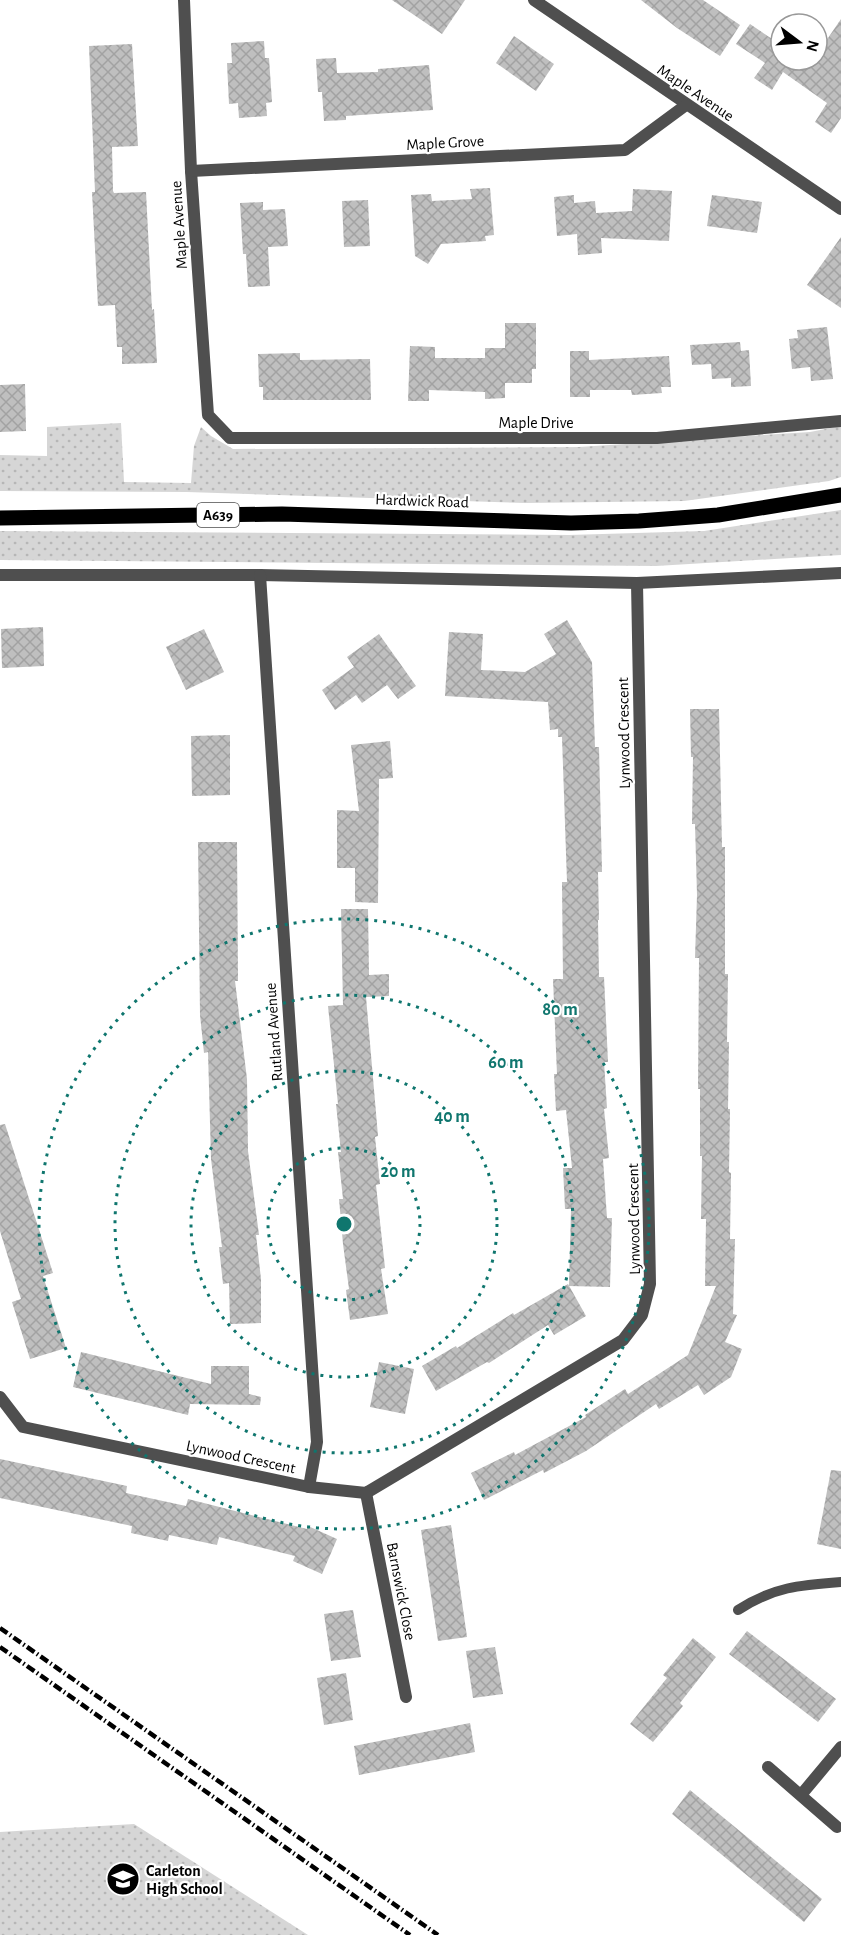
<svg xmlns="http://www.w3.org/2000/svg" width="841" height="1935" font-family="'Alegreya Sans',sans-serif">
<defs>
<pattern id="grass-dots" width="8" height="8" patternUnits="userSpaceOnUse" patternTransform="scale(1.5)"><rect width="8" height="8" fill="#d6d6d6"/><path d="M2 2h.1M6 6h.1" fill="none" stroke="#b6b6b6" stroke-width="1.8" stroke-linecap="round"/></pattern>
<pattern id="building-cross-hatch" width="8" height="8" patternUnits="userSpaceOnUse" patternTransform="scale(1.5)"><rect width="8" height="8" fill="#bfbfbf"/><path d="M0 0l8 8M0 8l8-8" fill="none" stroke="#a2a2a2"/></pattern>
</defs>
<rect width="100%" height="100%" fill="#fff"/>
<g fill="url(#grass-dots)">
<polygon points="121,423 124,482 191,483 194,446 201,427 211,436 233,449 579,447 810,432 841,426 841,477 829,481 684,501 525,503 187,492 0,491 0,455 47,456 47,427"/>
<polygon points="841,510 841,555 656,566 0,560 0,531 569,535 704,531"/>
<polygon points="134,1824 308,1935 0,1935 0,1832"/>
</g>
<g fill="url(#building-cross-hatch)">
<polygon points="392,0 465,0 442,34"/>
<polygon points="641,0 703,0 740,25 720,56 677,28"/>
<polygon points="841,19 841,118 831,133 815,122 827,103 783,72 772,90 754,78 765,63 736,44 750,24 781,45 781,60 817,60 817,54"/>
<polygon points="514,36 554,64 536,91 496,63"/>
<polygon points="264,41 265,58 269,58 272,102 266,103 267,116 239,118 238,103 229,104 227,63 232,63 231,43"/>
<polygon points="132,44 138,146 112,147 113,191 114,193 146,192 152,310 154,309 157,363 122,364 122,347 117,347 115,305 98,306 92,192 95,192 89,46"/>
<polygon points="336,58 337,73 378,72 378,69 429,65 433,110 346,116 346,120 324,121 322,92 318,92 316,59"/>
<polygon points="490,188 494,235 485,236 486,241 441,244 428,264 415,256 411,195 431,194 432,201 472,199 470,189"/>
<polygon points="633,189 672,191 669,241 601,238 602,253 578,255 577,234 557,236 554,197 574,195 574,203 595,201 596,213 632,211"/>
<polygon points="712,195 762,202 757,233 707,226"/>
<polygon points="368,200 370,246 344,247 342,201"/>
<polygon points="263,202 263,210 285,209 288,246 268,247 270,286 248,287 246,254 243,254 240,203"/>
<polygon points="841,237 841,308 807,285"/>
<polygon points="505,323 536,323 536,369 532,369 532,383 505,383 505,398 485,399 485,392 429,390 429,401 408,401 410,346 435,347 435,358 485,358 485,348 505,348"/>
<polygon points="827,327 833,379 811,381 810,367 792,369 789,339 798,338 797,330"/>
<polygon points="740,342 741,351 749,350 751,386 731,387 731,378 712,379 711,364 692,365 690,345"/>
<polygon points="570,351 589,351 589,360 669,356 671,387 661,387 662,393 632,395 631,390 590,390 590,397 570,397"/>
<polygon points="300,353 300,360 370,359 371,400 263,400 263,387 259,387 258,354"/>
<polygon points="25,384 26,431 0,432 0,385"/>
<polygon points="567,620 592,662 595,747 599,747 602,872 598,872 599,920 598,920 599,977 604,977 608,1062 604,1062 607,1108 604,1109 609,1158 603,1159 607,1218 612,1218 610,1287 569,1286 571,1209 565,1209 563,1168 572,1168 566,1110 556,1111 554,1074 557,1074 553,979 563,979 562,882 567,882 562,737 558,737 558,729 550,730 548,702 445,696 449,632 483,634 481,670 525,672 556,654 544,634"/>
<polygon points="43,627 44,666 2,668 1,629"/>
<polygon points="204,629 224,672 186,690 166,647"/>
<polygon points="379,634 416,686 398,699 387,685 362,703 356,695 335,710 322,690 354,667 347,657"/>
<polygon points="690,709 719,709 722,847 725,847 725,974 728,974 727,1042 729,1042 728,1109 730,1109 729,1172 731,1173 730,1239 735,1239 733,1314 737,1315 725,1342 742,1349 731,1377 704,1395 698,1385 659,1409 656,1404 586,1451 544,1473 543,1470 484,1500 471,1473 514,1452 515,1455 586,1417 585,1415 625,1389 628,1394 688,1355 716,1286 705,1286 706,1219 701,1219 702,1156 700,1156 700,1089 698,1089 699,958 695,958 697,895 695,824 692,824 693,757 691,757"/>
<polygon points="230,735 230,795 192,796 191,736"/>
<polygon points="390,741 393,778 379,779 378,903 355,902 355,868 337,868 337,810 359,811 351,745"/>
<polygon points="198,842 237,842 238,981 235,981 247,1079 248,1151 259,1235 256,1235 261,1279 261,1323 230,1324 229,1283 223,1284 219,1247 222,1247 211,1159 208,1052 204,1053 200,1015"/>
<polygon points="341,909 368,909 369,975 389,974 389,996 366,997 378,1136 375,1137 380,1184 376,1185 385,1268 381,1269 388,1314 350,1320 346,1290 349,1289 343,1244 339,1199 343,1199 338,1152 341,1152 336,1104 338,1104 328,1006 343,1005"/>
<polygon points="5,1124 53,1273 43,1276 66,1348 30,1359 12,1302 21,1299 0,1231 0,1125"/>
<polygon points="568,1284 586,1316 554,1335 548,1325 489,1363 487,1362 436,1391 422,1366 456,1346 457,1348 513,1313 514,1315"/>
<polygon points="81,1352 211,1384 211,1366 249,1366 249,1394 261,1397 260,1405 190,1404 188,1415 73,1387"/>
<polygon points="379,1362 414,1369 405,1414 370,1407"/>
<polygon points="0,1459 127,1486 126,1493 186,1506 188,1499 307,1529 308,1526 337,1539 322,1574 293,1561 295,1556 219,1537 217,1545 169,1535 168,1541 131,1533 132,1526 0,1498"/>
<polygon points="831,1470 841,1471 841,1549 817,1544"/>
<polygon points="451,1525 467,1637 438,1641 421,1530"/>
<polygon points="353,1610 361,1657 331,1661 324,1614"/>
<polygon points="747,1631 836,1699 818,1722 729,1654"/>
<polygon points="693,1638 716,1657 680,1703 683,1706 653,1742 630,1724 667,1678 663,1675"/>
<polygon points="495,1647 503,1694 473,1698 466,1651"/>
<polygon points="346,1673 353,1720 324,1725 317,1678"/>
<polygon points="470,1723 475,1752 359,1775 354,1746"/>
<polygon points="690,1790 822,1899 804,1922 672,1814"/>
</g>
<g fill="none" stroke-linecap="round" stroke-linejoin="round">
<path stroke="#4f4f4f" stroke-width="10" d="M738,1610C773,1587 800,1585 841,1582"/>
<g stroke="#4f4f4f" stroke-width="12">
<polyline points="184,0 191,171 208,415 230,438 657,438 841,421"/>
<polyline points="534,0 841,209"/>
<polyline points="191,171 625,150 686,105"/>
<polyline points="0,575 260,575 637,583 841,573"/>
<polyline points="260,575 317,1442 309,1487"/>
<polyline points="0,1397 23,1427 309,1487 366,1493 623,1340 642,1315 650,1284 637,583"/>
<polyline points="366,1493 406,1697"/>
<polyline points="768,1767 837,1827"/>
<polyline points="801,1795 841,1747"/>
</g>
<polyline stroke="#000" stroke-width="15" points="0,518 282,514 571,523 639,521 718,515 841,495"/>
<g stroke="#000" stroke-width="4.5" stroke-dasharray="9 3 1.5 3" stroke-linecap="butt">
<polyline points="0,1628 438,1935"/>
<polyline points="0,1647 410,1935"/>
</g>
</g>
<g fill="none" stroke="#0f766e" stroke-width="3" stroke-dasharray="3 6">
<circle cx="344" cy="1224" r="76"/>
<circle cx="344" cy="1224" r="153"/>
<circle cx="344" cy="1224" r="229"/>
<circle cx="344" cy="1224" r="305"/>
</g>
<defs>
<g id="school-disc" transform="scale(1.725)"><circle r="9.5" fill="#000" stroke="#fff"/><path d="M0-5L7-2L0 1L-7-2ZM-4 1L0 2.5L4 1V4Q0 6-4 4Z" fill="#fff"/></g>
</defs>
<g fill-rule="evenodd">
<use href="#school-disc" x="123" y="1879"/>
</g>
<g text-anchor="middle" stroke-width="4.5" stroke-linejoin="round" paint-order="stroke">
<rect fill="#fff" stroke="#4c4c4c" stroke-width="1.5" x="197" y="503" width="42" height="24" rx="4.5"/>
<g font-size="15" font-weight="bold" fill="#000">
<text x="218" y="520">A639</text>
</g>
<g font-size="16" fill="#000" stroke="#fff">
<text transform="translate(696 92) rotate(34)" y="6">Maple Avenue</text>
<text transform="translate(445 142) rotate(-3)" y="6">Maple Grove</text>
<text transform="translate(178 225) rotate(-94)" y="6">Maple Avenue</text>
<text x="536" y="428">Maple Drive</text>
<text transform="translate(422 500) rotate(2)" y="6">Hardwick Road</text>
<text transform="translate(623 733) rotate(-91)" y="6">Lynwood Crescent</text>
<text transform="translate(273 1032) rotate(-94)" y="6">Rutland Avenue</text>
<text transform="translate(633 1219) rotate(-91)" y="6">Lynwood Crescent</text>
<text transform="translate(241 1456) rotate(12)" y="6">Lynwood Crescent</text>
<text transform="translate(402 1591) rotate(79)" y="6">Barnswick Close</text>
</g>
<g font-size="16" font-weight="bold" fill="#000" stroke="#fff" text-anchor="start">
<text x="146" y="1876">Carleton<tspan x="146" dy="18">High School</tspan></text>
</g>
</g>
<circle cx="344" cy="1224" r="9" fill="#0f766e" stroke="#fff" stroke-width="3"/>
<g font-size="18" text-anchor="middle" font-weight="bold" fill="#0f766e" stroke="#fff" stroke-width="4.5" stroke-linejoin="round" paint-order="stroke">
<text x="560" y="1015">80 m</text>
<text x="506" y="1068">60 m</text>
<text x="452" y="1122">40 m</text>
<text x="398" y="1177">20 m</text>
</g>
<g transform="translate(799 42) rotate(106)"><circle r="28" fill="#ffffff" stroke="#999999" stroke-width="1.5"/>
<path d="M0-4.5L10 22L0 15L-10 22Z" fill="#000000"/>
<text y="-9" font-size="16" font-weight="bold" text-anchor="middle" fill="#000000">N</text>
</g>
</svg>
